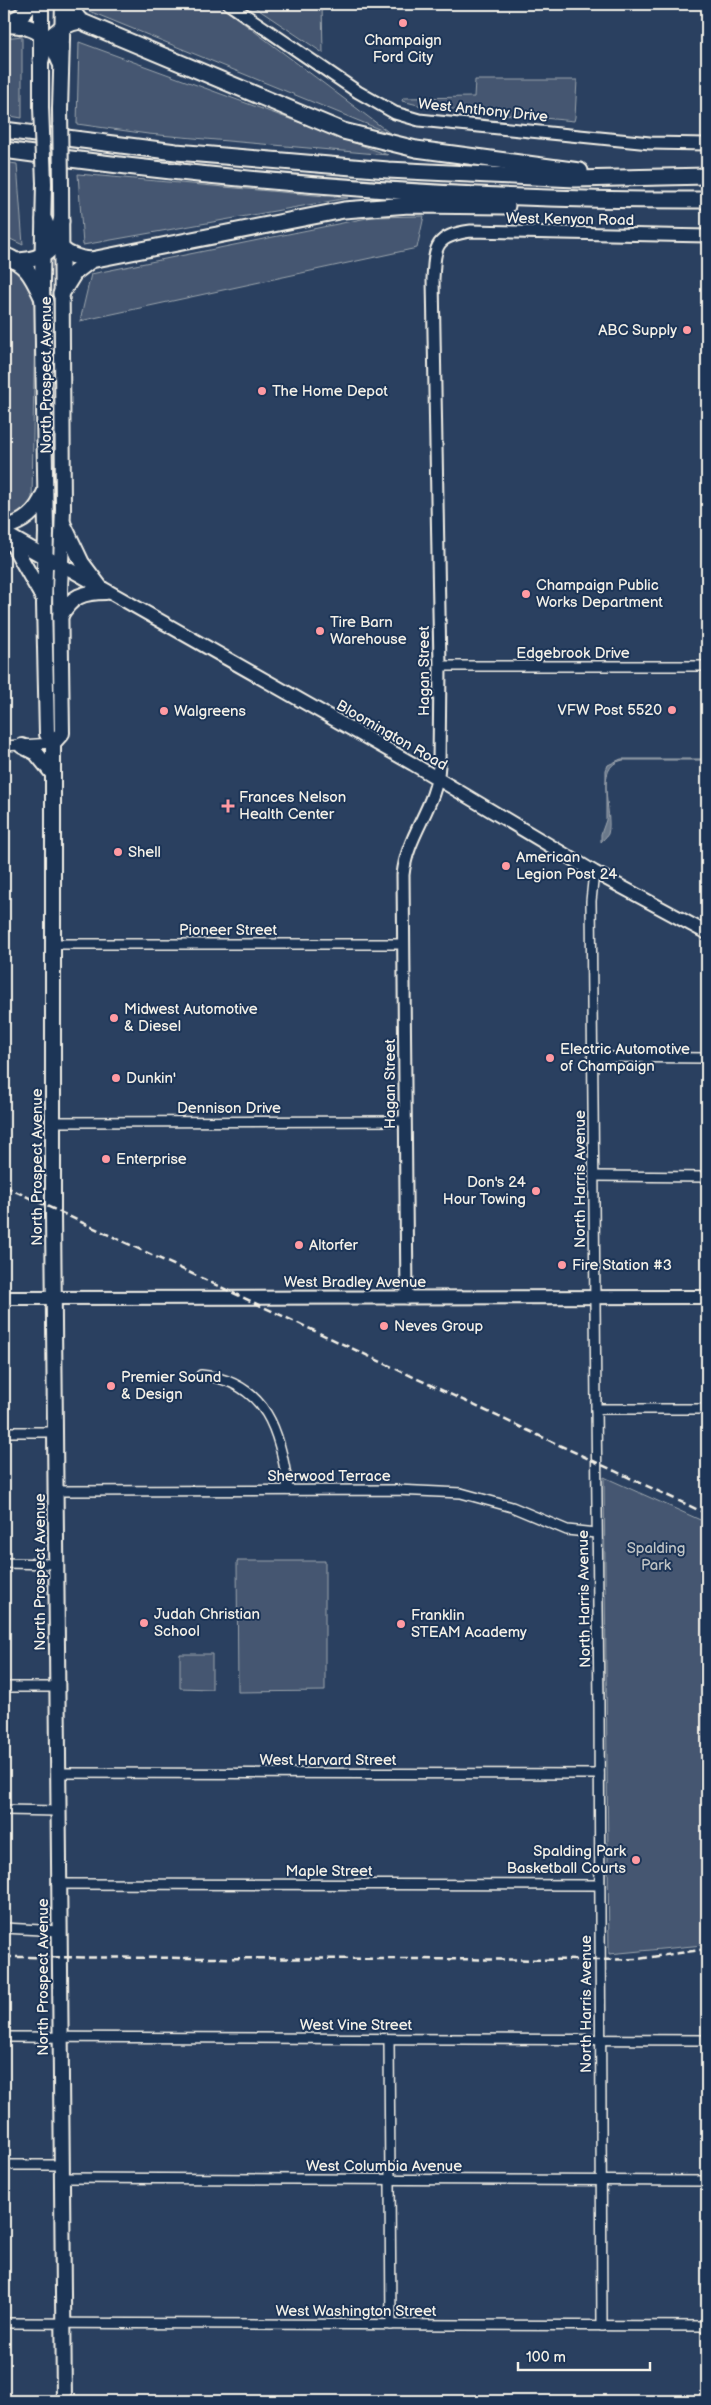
<svg xmlns="http://www.w3.org/2000/svg" width="711" height="2405" font-family="'Balsamiq Sans',sans-serif">
<rect width="100%" height="100%" fill="#2a4060"/>
<filter id="ink" filterUnits="userSpaceOnUse"><feTurbulence type="fractalNoise" baseFrequency=".02" numOctaves="2"/><feDisplacementMap in="SourceGraphic" scale="10" xChannelSelector="R" yChannelSelector="G"/><feConvolveMatrix kernelMatrix="1 2 1 2 8 2 1 2 1" color-interpolation-filters="sRGB"/></filter>
<g filter="url(#ink)">
<g fill="#445771" stroke="#9ca4ac">
<polygon points="88,4 218,4 391,134 89,11"/>
<polygon points="250,4 322,4 323,53"/>
<polygon points="22,36 22,118 4,115 4,38"/>
<polygon points="79,42 388,155 148,134 77,124"/>
<polygon points="475,80 577,80 575,117 574,121 422,106 402,101 403,98 474,97"/>
<polygon points="4,162 17,164 23,245 4,236"/>
<polygon points="78,174 348,198 83,245"/>
<polygon points="424,216 417,248 80,321 91,274 372,217"/>
<path d="M4,265C27,276 30,284 35,308L32,500L27,512L15,519L4,516V496H7L4,472Z"/>
<polygon points="604,1477 707,1523 707,1943 703,1945 609,1954"/>
<polygon points="237,1561 325,1561 325,1691 238,1692"/>
<polygon points="180,1654 212,1654 212,1689 180,1688"/>
</g>
<path fill="#6a788a" stroke="#a1a8b0" d="M621,759H707V760H623C592,766 614,813 608,834C607,836 602,841 601,842V834L606,820V770L608,765Z"/>
<g fill="none" stroke-linecap="round" stroke-linejoin="round">
<g stroke="#f4f1e8" stroke-width="12">
<g id="minor">
<polyline points="440,666 707,666"/>
<polyline points="4,746 53,743"/>
<polyline points="594,872 591,901 599,1707 602,2326"/>
<polyline points="707,933 707,913"/>
<polyline points="53,944 404,944"/>
<polyline points="593,1057 707,1058"/>
<polyline points="53,1122 405,1121"/>
<polyline points="595,1176 707,1177"/>
<path d="M201,1375C267,1382 281,1433 288,1490"/>
<polyline points="596,1409 707,1409"/>
<polyline points="4,1432 55,1432"/>
<polyline points="55,1491 396,1490 461,1493 512,1507 567,1530 596,1533"/>
<polyline points="4,1563 56,1564"/>
<polyline points="4,1687 57,1687"/>
<polyline points="58,1773 599,1774"/>
<polyline points="4,1810 58,1811"/>
<polyline points="59,1884 599,1885"/>
<polyline points="4,1928 59,1931"/>
<polyline points="4,2037 707,2040"/>
<polyline points="389,2039 391,2325"/>
<polyline points="4,2165 61,2165"/>
<polyline points="61,2178 707,2181"/>
<polyline points="4,2323 707,2326"/>
</g>
</g>
<g stroke="#f4f1e8" stroke-width="15">
<g id="tertiary">
<polyline points="229,4 358,92 395,113 419,120 650,143 707,144"/>
<path d="M407,1298L403,875C407,834 437,806 439,765L440,666L433,279C435,245 435,236 471,231L707,236"/>
</g>
</g>
<g stroke="#f4f1e8" stroke-width="16">
<g id="secondary">
<polyline points="60,564 413,764 594,872 707,933"/>
<polyline points="4,1298 707,1297"/>
</g>
</g>
<g stroke="#f4f1e8" stroke-width="18">
<g id="primary">
<polyline points="41,107 41,4"/>
<polyline points="60,109 63,4"/>
<polyline points="44,183 42,282 46,533 44,604 47,734 53,743 53,1215 64,2401"/>
<polyline points="63,523 82,563 100,587"/>
<path d="M4,528C24,522 36,513 44,493"/>
<polyline points="8,536 42,596"/>
<polyline points="10,537 52,561"/>
<path d="M60,617C71,596 83,592 106,592"/>
<polyline points="53,743 62,733 60,589 63,509 61,185"/>
<polyline points="22,746 36,753 53,774"/>
</g>
</g>
<g stroke="#f4f1e8" stroke-width="19">
<g id="motorway">
<polyline points="67,4 80,21 343,131 416,149 580,171"/>
<polyline points="6,24 21,16 31,4"/>
<path d="M4,25C32,23 51,35 60,62"/>
<path d="M41,60C45,39 58,25 80,21"/>
<polyline points="4,130 176,152 388,170 575,179 707,176"/>
<path d="M4,150C236,183 472,201 707,200"/>
<path d="M44,220C53,244 64,258 91,260L344,210L409,205L507,206"/>
<path d="M4,255C28,265 32,276 43,299"/>
<path d="M19,261C49,258 55,249 61,221"/>
<polyline points="61,294 74,273 91,260"/>
</g>
</g>
<use href="#minor" stroke="#1d3557" stroke-width="9"/>
<use href="#tertiary" stroke="#1d3557" stroke-width="11"/>
<use href="#secondary" stroke="#1d3557" stroke-width="12"/>
<use href="#primary" stroke="#1d3557" stroke-width="14"/>
<use href="#motorway" stroke="#1d3557" stroke-width="15"/>
<g stroke="#f4f1e8" stroke-width="2.5" stroke-dasharray="8 4" stroke-linecap="butt">
<polyline points="4,1186 707,1514"/>
<polyline points="4,1957 599,1960 638,1959 707,1949"/>
</g>
<g stroke="#f4f1e8" stroke-width="18" stroke-linecap="butt">
<g id="primary-bridge">
<polyline points="41,107 44,183"/>
<polyline points="60,109 61,185"/>
</g>
</g>
<use href="#primary-bridge" stroke="#1d3557" stroke-width="14"/>
</g>
</g>
<g fill="#ff9aa2" stroke="#1d3557" stroke-width="2">
<circle cx="403" cy="23" r="5"/>
<circle cx="687" cy="330" r="5"/>
<circle cx="262" cy="391" r="5"/>
<circle cx="526" cy="594" r="5"/>
<circle cx="320" cy="631" r="5"/>
<circle cx="672" cy="710" r="5"/>
<circle cx="164" cy="711" r="5"/>
<path d="M225.5 798.5h5v5h5v5h-5v5h-5v-5h-5v-5h5z"/>
<circle cx="118" cy="852" r="5"/>
<circle cx="506" cy="866" r="5"/>
<circle cx="114" cy="1018" r="5"/>
<circle cx="550" cy="1058" r="5"/>
<circle cx="116" cy="1078" r="5"/>
<circle cx="106" cy="1159" r="5"/>
<circle cx="536" cy="1191" r="5"/>
<circle cx="299" cy="1245" r="5"/>
<circle cx="562" cy="1265" r="5"/>
<circle cx="384" cy="1326" r="5"/>
<circle cx="111" cy="1386" r="5"/>
<circle cx="144" cy="1623" r="5"/>
<circle cx="401" cy="1624" r="5"/>
<circle cx="636" cy="1860" r="5"/>
</g>
<g text-anchor="middle" stroke-width="4" stroke-linejoin="round" paint-order="stroke">
<g font-size="15" fill="#f4f1e8" stroke="#1d3557" text-anchor="start">
<text x="403" y="45" text-anchor="middle">Champaign<tspan x="403" dy="17">Ford City</tspan></text>
<text x="677" y="335" text-anchor="end">ABC Supply</text>
<text x="272" y="396">The Home Depot</text>
<text x="536" y="590">Champaign Public<tspan x="536" dy="17">Works Department</tspan></text>
<text x="330" y="627">Tire Barn<tspan x="330" dy="17">Warehouse</tspan></text>
<text x="662" y="715" text-anchor="end">VFW Post 5520</text>
<text x="174" y="716">Walgreens</text>
<text x="239" y="802">Frances Nelson<tspan x="239" dy="17">Health Center</tspan></text>
<text x="128" y="857">Shell</text>
<text x="516" y="862">American<tspan x="516" dy="17">Legion Post 24</tspan></text>
<text x="124" y="1014">Midwest Automotive<tspan x="124" dy="17">&amp; Diesel</tspan></text>
<text x="560" y="1054">Electric Automotive<tspan x="560" dy="17">of Champaign</tspan></text>
<text x="126" y="1083">Dunkin'</text>
<text x="116" y="1164">Enterprise</text>
<text x="526" y="1187" text-anchor="end">Don's 24<tspan x="526" dy="17">Hour Towing</tspan></text>
<text x="309" y="1250">Altorfer</text>
<text x="572" y="1270">Fire Station #3</text>
<text x="394" y="1331">Neves Group</text>
<text x="121" y="1382">Premier Sound<tspan x="121" dy="17">&amp; Design</tspan></text>
<text x="154" y="1619">Judah Christian<tspan x="154" dy="17">School</tspan></text>
<text x="411" y="1620">Franklin<tspan x="411" dy="17">STEAM Academy</tspan></text>
<text x="626" y="1856" text-anchor="end">Spalding Park<tspan x="626" dy="17">Basketball Courts</tspan></text>
</g>
<g font-size="15" fill="#f4f1e8" stroke="#1d3557">
<text transform="translate(483 110) rotate(6)" y="5">West Anthony Drive</text>
<text transform="translate(570 219) rotate(1)" y="5">West Kenyon Road</text>
<text transform="translate(46 375) rotate(-90)" y="5">North Prospect Avenue</text>
<text x="573" y="658">Edgebrook Drive</text>
<text transform="translate(424 671) rotate(-90)" y="5">Hagan Street</text>
<text transform="translate(392 735) rotate(30)" y="5">Bloomington Road</text>
<text x="228" y="935">Pioneer Street</text>
<text transform="translate(390 1084) rotate(-90)" y="5">Hagan Street</text>
<text x="229" y="1113">Dennison Drive</text>
<text transform="translate(37 1167) rotate(-90)" y="5">North Prospect Avenue</text>
<text transform="translate(580 1179) rotate(-90)" y="5">North Harris Avenue</text>
<text x="355" y="1287">West Bradley Avenue</text>
<text x="329" y="1481">Sherwood Terrace</text>
<text transform="translate(40 1572) rotate(-90)" y="5">North Prospect Avenue</text>
<text transform="translate(584 1599) rotate(-91)" y="5">North Harris Avenue</text>
<text x="328" y="1765">West Harvard Street</text>
<text x="329" y="1876">Maple Street</text>
<text transform="translate(43 1977) rotate(-90)" y="5">North Prospect Avenue</text>
<text transform="translate(586 2004) rotate(-90)" y="5">North Harris Avenue</text>
<text x="356" y="2030">West Vine Street</text>
<text x="384" y="2171">West Columbia Avenue</text>
<text x="356" y="2316">West Washington Street</text>
</g>
<g font-size="15" fill="#bfc3c4" stroke="#1d3557">
<text x="656" y="1553">Spalding<tspan x="656" dy="17">Park</tspan></text>
</g>
</g>
<rect width="711" height="2405" fill="none" stroke="#1d3557" stroke-width="20"/>
<rect x="10" y="10" width="691" height="2385" fill="none" stroke="#f4f1e8" stroke-width="2" filter="url(#ink)"/>
<path d="M518 2362v8h132v-8" fill="none" stroke="#f4f1e8" stroke-width="2.5"/>
<text x="526" y="2362" font-size="15" fill="#f4f1e8" stroke="#1d3557" stroke-width="4" paint-order="stroke">100 m</text>
</svg>
